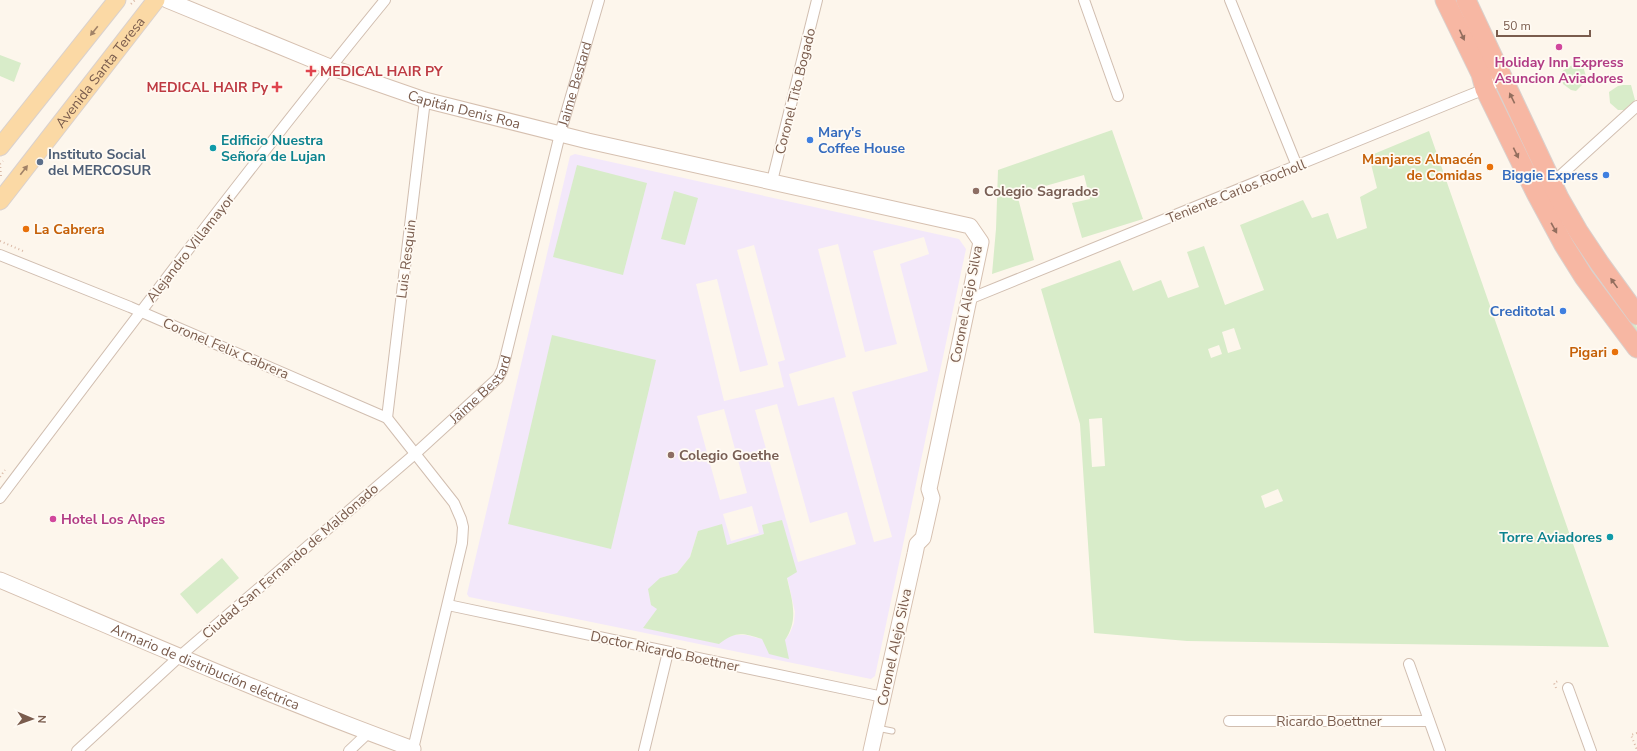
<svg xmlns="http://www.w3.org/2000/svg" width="1637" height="751" font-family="'Nunito Sans',sans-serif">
<rect width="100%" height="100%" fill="#fdf6ec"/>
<path fill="#f3e8fa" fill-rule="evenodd" d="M575,154L959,239L966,249L875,676L871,679L469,597L467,594L570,156ZM924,237L929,254L900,264L928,371L852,392L892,537L874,542L834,397L798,406L789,374L846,357L818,249L838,244L865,352L897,344L873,251ZM754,245L785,360L778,362L784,387L724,401L696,284L717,279L740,372L768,365L737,250ZM777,404L810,523L847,512L856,544L798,562L755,410ZM724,409L747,493L720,500L697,416ZM752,506L759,533L731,541L723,514ZM698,531L727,545L764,534L787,577L795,612L794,623L790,633L785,640L762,639L746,635H730L644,628L658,609L660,578L677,573L690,557Z"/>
<g fill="#d8ecc9" fill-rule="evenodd">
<polygon points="0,55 21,63 14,82 0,76"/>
<polygon points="1576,65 1583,66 1587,80 1576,91 1571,90 1563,84 1561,72 1570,66"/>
<polygon points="1623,85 1631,85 1635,100 1624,110 1618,110 1610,103 1609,92 1618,86"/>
<polygon points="1112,130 1143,219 1082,238 1072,203 1090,199 1084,175 1017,194 1034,260 992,274 996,229 998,170"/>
<path d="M1429,131L1609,647L1187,641L1094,633L1080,424L1041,289L1120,260L1133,291L1161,280L1168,298L1199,287L1187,252L1204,246L1225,305L1264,290L1240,225L1303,200L1312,218L1328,213L1337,239L1367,228L1360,197L1377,188L1369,156ZM1234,328L1241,349L1228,353L1222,332ZM1219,345L1222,354L1211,358L1208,349ZM1102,418L1105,466L1092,467L1089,419ZM1278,489L1283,501L1265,508L1261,496Z"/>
<polygon points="577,165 647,183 623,275 553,257"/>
<polygon points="674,191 698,198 685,245 661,239"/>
<polygon points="1551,207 1637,327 1637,334 1571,243"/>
<polygon points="552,335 656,360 611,549 508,524"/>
<path d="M782,520L797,572L787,578C792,600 799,620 785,640L789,659L769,654L762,639C742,633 736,631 719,644L643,628L657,609L651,605L648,589L660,578L677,573L690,557L698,531L722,524L727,545L764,534L762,525Z"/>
<polygon points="222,558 239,578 197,614 180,594"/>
</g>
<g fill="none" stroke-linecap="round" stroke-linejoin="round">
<g stroke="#d1beb0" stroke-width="7">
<polyline id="lane" points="877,728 892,731"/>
</g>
<g stroke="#d1beb0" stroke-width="12">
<g id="street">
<polyline points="1084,0 1118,96"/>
<polyline points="1230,0 1297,166"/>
<polyline points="772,181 817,0"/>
<polyline points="1550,185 1637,106"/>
<polyline points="0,255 130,307 387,418 454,503 461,519 463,527 462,543 413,749"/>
<polyline points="969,299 1460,99 1485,89 1502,79"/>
<polyline points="387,418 425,100"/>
<path d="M0,498C126,331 252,163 385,0"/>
<polyline points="448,605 883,697"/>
<polyline points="1409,664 1440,751"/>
<polyline points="1568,688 1591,751"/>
<polyline points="1229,721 1429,721"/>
<path id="s1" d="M77,751L180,656L416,453L498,378L502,370L505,359L560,134L599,0"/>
<polyline points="349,751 368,733"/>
<polyline points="644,751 668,652"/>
</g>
</g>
<g stroke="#d6c0b0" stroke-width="17">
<g id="secondary">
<path id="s2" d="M167,0L330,67L425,100L588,141L970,226L981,242L929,489L932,498L923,538L917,544L915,554L871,751"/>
<path id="s3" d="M0,580C137,638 273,698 413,749L412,751"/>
</g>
</g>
<g stroke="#dad1cd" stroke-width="19">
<g id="primary">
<polyline points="0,147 117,0"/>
<path id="s4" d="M0,201L156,0"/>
</g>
</g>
<g stroke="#dad1cd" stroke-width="21">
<g id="highway">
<polyline points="1445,0 1481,74 1485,89 1536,193 1564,245 1584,277 1637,348"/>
<polyline points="1466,0 1559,198 1578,231 1600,264 1637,315"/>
</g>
</g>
<g stroke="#d9b8a5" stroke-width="2" stroke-dasharray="1 3" stroke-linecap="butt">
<polyline points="131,4 135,0"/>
<polyline points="1,176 0,164 3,161"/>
<polyline points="0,241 23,251"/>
<polyline points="0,477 5,470"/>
<polyline points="1556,688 1554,683 1558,681"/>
<polyline points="1637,733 1631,735 1637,750"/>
</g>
<use href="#lane" stroke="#fff" stroke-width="5"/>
<use href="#street" stroke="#fff" stroke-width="10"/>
<use href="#secondary" stroke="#fff" stroke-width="15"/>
<use href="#primary" stroke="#fbd9a5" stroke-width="17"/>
<use href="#highway" stroke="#f7b7a3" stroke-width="19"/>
</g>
<defs><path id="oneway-solid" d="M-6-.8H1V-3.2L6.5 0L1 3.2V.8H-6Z"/></defs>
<g fill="#a18267">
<use href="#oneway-solid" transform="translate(94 31) rotate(129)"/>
<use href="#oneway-solid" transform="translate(24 170) rotate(-52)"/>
</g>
<g fill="#936e5e">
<use href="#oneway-solid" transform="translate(1462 35) rotate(65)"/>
<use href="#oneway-solid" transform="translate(1512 98) rotate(-116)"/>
<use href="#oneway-solid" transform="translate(1516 153) rotate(64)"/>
<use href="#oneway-solid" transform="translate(1554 228) rotate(61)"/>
<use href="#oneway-solid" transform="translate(1614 283) rotate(-126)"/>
</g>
<g fill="#d1479c" stroke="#fffaf3" stroke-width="1.5">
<circle cx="1559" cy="47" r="4"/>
<circle cx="53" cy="519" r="4"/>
</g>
<g fill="#e0444e" stroke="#fffaf3" stroke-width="1.5">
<path d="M309 65h4v4h4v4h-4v4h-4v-4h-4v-4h4z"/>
<path d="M275 81h4v4h4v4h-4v4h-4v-4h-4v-4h4z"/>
</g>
<g fill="#3f7fe0" stroke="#fffaf3" stroke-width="1.5">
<circle cx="810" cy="140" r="4"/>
<circle cx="1606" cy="175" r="4"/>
<circle cx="1563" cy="311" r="4"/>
</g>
<g fill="#0f9aa8" stroke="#fffaf3" stroke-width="1.5">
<circle cx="213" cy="148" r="4"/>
<circle cx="1610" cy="537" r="4"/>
</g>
<circle fill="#5c6f8a" stroke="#fffaf3" stroke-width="1.5" cx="40" cy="162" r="4"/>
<g fill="#e8710a" stroke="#fffaf3" stroke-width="1.5">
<circle cx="1490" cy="167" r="4"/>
<circle cx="26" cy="229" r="4"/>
<circle cx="1615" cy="352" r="4"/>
</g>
<g fill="#8d6e63" stroke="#fffaf3" stroke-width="1.5">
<circle cx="976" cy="191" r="4"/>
<circle cx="671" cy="455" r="4"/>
</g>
<g text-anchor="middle" stroke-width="3.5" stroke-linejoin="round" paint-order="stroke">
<g font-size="14" font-weight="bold" fill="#b23c85" stroke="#fffaf3">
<text x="1559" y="67">Holiday Inn Express<tspan x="1559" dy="16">Asuncion Aviadores</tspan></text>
<text x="61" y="524" text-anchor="start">Hotel Los Alpes</text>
</g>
<g font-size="14" font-weight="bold" fill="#be3a42" stroke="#fffaf3" text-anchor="start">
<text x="320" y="76">MEDICAL HAIR PY</text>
<text x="268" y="92" text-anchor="end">MEDICAL HAIR Py</text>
</g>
<g font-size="14" fill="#7a5c4d" stroke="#fffaf3">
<text dy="5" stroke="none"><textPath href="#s4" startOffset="163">Avenida Santa Teresa</textPath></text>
<text dy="5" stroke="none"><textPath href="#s1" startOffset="867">Jaime Bestard</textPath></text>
<text transform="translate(795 91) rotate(-76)" y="5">Coronel Tito Bogado</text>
<text dy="5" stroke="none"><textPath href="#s2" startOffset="317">Capitán Denis Roa</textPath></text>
<text transform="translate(1236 191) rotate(-22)" y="5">Teniente Carlos Rocholl</text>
<text transform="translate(190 248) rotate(-52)" y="5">Alejandro Villamayor</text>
<text transform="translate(406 259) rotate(-83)" y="5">Luis Resquin</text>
<text transform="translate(966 304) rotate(-79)" y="5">Coronel Alejo Silva</text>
<text transform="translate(226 348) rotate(23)" y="5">Coronel Felix Cabrera</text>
<text dy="5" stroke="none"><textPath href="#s1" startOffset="543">Jaime Bestard</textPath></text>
<text transform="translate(290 561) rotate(-41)" y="5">Ciudad San Fernando de Maldonado</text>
<text transform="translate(894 647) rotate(-78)" y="5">Coronel Alejo Silva</text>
<text transform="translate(665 651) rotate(12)" y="5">Doctor Ricardo Boettner</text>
<text dy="5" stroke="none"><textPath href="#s3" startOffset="223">Armario de distribución eléctrica</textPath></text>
<text x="1329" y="726">Ricardo Boettner</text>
</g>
<g font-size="14" font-weight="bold" fill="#366cbe" stroke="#fffaf3" text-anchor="end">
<text x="818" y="137" text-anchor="start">Mary's<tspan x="818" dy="16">Coffee House</tspan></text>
<text x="1598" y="180">Biggie Express</text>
<text x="1555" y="316">Creditotal</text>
</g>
<g font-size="14" font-weight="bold" fill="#0d838f" stroke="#fffaf3" text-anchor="start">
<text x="221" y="145">Edificio Nuestra<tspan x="221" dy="16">Señora de Lujan</tspan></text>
<text x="1602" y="542" text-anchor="end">Torre Aviadores</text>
</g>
<g font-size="14" font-weight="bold" fill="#4e5e75" stroke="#fffaf3" text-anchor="start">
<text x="48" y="159">Instituto Social<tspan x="48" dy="16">del MERCOSUR</tspan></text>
</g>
<g font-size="14" font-weight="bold" fill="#c56008" stroke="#fffaf3" text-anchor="end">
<text x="1482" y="164">Manjares Almacén<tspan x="1482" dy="16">de Comidas</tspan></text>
<text x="34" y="234" text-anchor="start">La Cabrera</text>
<text x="1607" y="357">Pigari</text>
</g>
<g font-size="14" font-weight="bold" fill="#785e54" stroke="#fffaf3" text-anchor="start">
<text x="984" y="196">Colegio Sagrados</text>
<text x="679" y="460">Colegio Goethe</text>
</g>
</g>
<g transform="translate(32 719) rotate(92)" stroke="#fffaf3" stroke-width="3" paint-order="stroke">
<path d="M0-3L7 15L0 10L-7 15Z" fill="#7a5c4d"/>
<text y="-6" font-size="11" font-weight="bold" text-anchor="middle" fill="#7a5c4d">N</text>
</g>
<path d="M1497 30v6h93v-6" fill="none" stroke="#7a5c4d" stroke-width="2"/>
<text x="1503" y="30" font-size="12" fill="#7a5c4d" stroke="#fffaf3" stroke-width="3" paint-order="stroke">50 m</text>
</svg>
